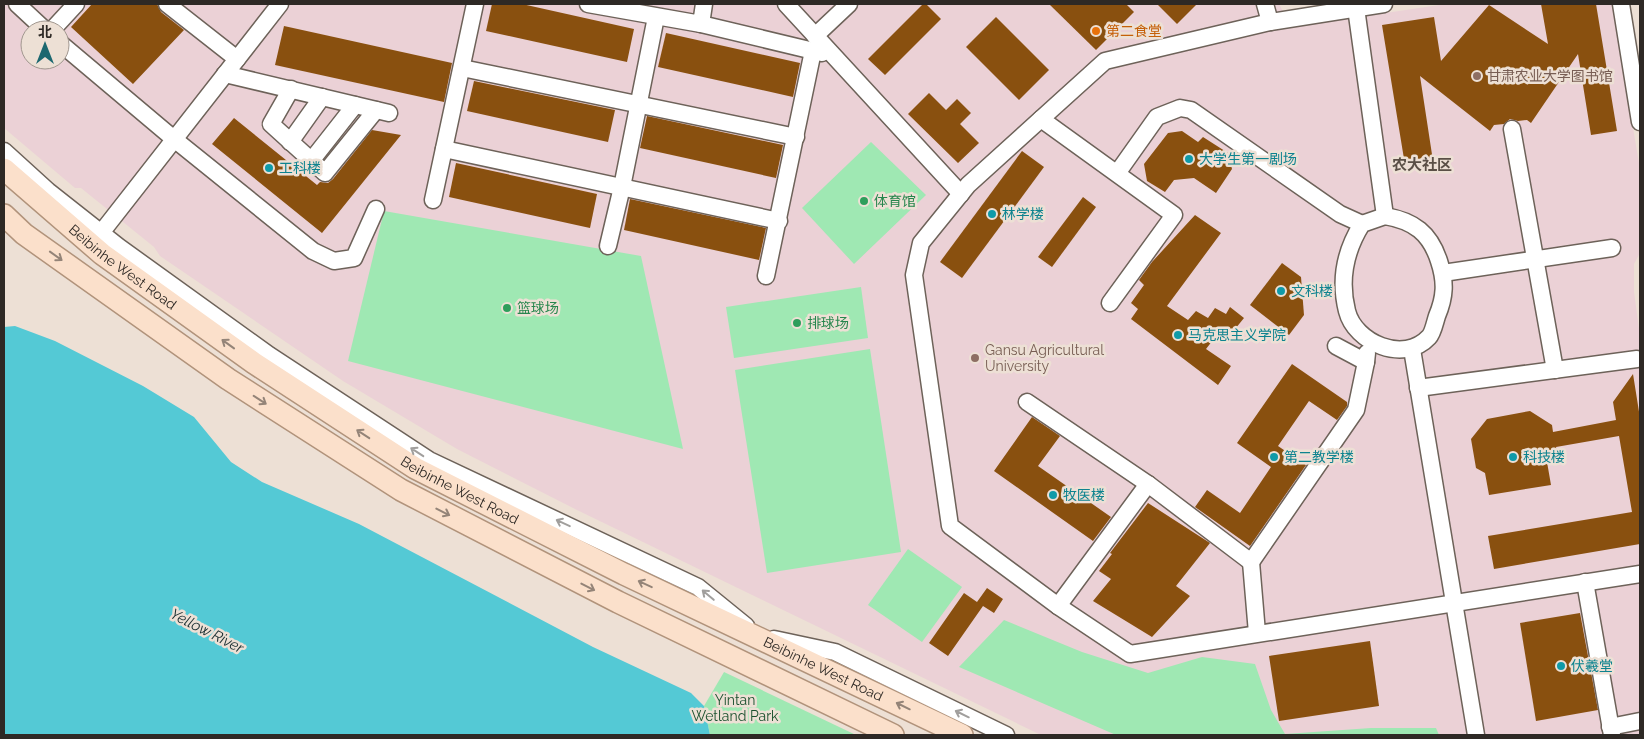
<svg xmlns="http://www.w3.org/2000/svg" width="1644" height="739" font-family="Raleway,'Noto Sans SC',sans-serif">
<rect width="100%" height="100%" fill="#ede0d5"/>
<path fill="#ebd1d6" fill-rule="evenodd" d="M4,4H1279L1291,27L1446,4H1612L1640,169V253L1634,264V292L1640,336V735H1041L577,510L457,449L343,381L160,256L154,247L81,188H75L4,128ZM30,30H60V60H30Z"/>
<g fill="#9fe8b3">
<polygon points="871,142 926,195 854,264 802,208"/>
<polygon points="384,211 641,256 683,449 348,361"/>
<polygon points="861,287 868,338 734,358 726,307"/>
<polygon points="870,349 901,552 767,573 735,370"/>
<polygon points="908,549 962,587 922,642 868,605"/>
<polygon points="1004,620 1082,652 1148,673 1202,657 1255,664 1271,710 1285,734 1371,728 1436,728 1439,735 1116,735 959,667"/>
<polygon points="724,672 856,735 710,735 704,706"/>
</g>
<polygon fill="#54c9d5" points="15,326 55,341 143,386 194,417 231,462 262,482 359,524 593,647 691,693 704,706 710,735 4,735 4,327"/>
<g fill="#89500f">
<polygon points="92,4 157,4 161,12 184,30 133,84 71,27"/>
<polygon points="492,4 522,4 634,29 627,62 486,31"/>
<polygon points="923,4 926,4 941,19 885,75 868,59"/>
<polygon points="1049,4 1126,4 1134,12 1096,50"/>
<polygon points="1157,4 1197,4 1177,24"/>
<polygon points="1541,4 1596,4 1617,131 1591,135 1578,54 1531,123 1527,120 1518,121 1510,119 1504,124 1494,125 1490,131 1420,76 1433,161 1405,165 1382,25 1434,17 1441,61 1489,5 1548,44"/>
<polygon points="996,17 1049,70 1019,100 966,47"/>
<polygon points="284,26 452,63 444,102 275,65"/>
<polygon points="666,33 800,63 793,97 658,67"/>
<polygon points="474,81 615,110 608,142 467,111"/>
<polygon points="929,93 946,110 957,99 971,113 960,124 979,143 958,163 908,114"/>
<polygon points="647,116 783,145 776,178 640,148"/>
<polygon points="234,118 317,185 320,182 328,183 333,179 372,130 401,135 322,233 212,144"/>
<polygon points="1182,131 1198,142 1203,137 1228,153 1232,169 1216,193 1194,178 1174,180 1165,192 1147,181 1144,164 1168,133"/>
<polygon points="1022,151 1044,167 962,278 940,262"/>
<polygon points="456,163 597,194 590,228 449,197"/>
<polygon points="1083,197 1096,207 1052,267 1038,257"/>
<polygon points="630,199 766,228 759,260 624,230"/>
<polygon points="1195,215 1221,233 1167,306 1188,320 1196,311 1208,318 1215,308 1226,314 1230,307 1244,318 1231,334 1223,327 1206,349 1231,366 1218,385 1131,319 1138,309 1131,303 1144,285 1139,280 1152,262"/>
<polygon points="1282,263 1301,277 1304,315 1289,335 1250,305"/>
<polygon points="1292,364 1347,402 1347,406 1337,420 1309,401 1278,446 1306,465 1250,546 1195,507 1207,490 1240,513 1271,467 1237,443"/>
<polygon points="1633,374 1640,418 1640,544 1494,569 1488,536 1632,512 1619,436 1556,447 1557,453 1547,462 1551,485 1489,495 1485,473 1476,468 1471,439 1487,419 1530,411 1552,425 1553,432 1616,420 1613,402"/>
<polygon points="1032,417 1060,436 1038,466 1111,517 1093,541 994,471"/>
<polygon points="1148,503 1210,543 1176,586 1190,596 1152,637 1093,601 1111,579 1099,571 1112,554 1110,553"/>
<polygon points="987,588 1003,599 994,613 983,606 948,656 929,643 964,593 977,602"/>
<polygon points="1580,613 1598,710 1536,721 1520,623"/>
<polygon points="1370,641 1379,706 1279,721 1269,656"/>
</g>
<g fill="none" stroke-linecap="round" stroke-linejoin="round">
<g stroke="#6d6259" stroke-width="19">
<g id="minor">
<polyline points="17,4 45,30"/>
<polyline points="167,4 237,59"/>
<polyline points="588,4 701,24 704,4"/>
<polyline points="786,4 961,194"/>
<polyline points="1265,4 1270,22"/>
<polyline points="1384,4 1270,22 1105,61 968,185 921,243 914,275 950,526 1058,606 1130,654 1640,574"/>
<polyline points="1621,4 1640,122"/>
<polyline points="1356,8 1385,216"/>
<polyline points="701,24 822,53"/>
<polyline points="52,30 76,4"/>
<polyline points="815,36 849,4"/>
<polyline points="60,43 174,139 313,251 334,261 354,258 376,209"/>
<polyline points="462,68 796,137"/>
<polyline points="225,74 389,113"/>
<polyline points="291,89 271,124 325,173 376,110"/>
<polyline points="1041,119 1174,215 1110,303"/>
<polyline points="1512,129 1555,370"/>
<polyline points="290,142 322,97"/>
<polyline points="444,149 779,221"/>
<polyline points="4,151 48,191 119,247 269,355 429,460 698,587 746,626"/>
<polyline points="311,161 355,105"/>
<polyline points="1118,172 1157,117 1180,108 1191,110 1340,214 1362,224"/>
<polyline points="433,200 475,4"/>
<path d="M1385,216C1414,221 1430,233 1439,261C1446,282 1445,297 1437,316C1435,322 1433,333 1429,337C1404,364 1355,343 1347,311C1339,279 1345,251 1362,224Z"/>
<polyline points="101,233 280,4"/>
<polyline points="608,246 622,187 656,17"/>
<polyline points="1443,273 1612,248"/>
<polyline points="766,276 813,51"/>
<polyline points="1336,346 1366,362 1367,353"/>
<polyline points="1412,349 1476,735"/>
<polyline points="1418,388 1637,359"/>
<polyline points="1027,402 1148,484 1251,562 1356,410 1366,362"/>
<polyline points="1251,562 1257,633"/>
<polyline points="1585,582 1612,735"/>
<polyline points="1058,606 1148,484"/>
<polyline points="774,639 835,652 1006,735"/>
<polyline points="1610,727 1640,721"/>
</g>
</g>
<g stroke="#b1937b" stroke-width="24">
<g id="major">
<path id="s1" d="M4,169L102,254L254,363L415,468L624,574L962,735"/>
<polyline points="4,215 24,234 228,379 401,490 618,602 893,735"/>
</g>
</g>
<use href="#minor" stroke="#fff" stroke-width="16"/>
<use href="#major" stroke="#fbe0cb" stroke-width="21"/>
</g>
<defs><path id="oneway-shaft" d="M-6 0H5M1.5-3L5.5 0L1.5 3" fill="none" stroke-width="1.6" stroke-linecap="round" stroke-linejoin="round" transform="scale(1.25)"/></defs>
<g stroke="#948478">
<use href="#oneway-shaft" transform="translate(56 256) rotate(36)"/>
<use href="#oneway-shaft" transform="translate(228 344) rotate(-144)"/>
<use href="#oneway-shaft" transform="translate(260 400) rotate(33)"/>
<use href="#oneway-shaft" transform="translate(363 434) rotate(-147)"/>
<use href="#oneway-shaft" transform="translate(443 512) rotate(27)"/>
<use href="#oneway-shaft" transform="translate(645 584) rotate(-155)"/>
<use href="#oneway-shaft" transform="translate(588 587) rotate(27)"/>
<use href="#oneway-shaft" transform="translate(903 706) rotate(-154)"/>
</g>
<g stroke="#a19f9d">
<use href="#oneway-shaft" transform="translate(417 452) rotate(-147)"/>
<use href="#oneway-shaft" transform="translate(563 523) rotate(-155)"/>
<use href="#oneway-shaft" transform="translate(708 595) rotate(-140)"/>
<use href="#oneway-shaft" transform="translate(962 714) rotate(-154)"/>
</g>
<circle fill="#e8710a" stroke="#ede0d5" stroke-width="2" cx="1096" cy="31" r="5"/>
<g fill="#8d6e63" stroke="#ede0d5" stroke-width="2">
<circle cx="1477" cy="76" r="5"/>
<circle cx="975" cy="358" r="5"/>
</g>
<g fill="#0f9aa8" stroke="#ede0d5" stroke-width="2">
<circle cx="1189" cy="159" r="5"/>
<circle cx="269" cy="168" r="5"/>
<circle cx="992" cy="214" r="5"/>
<circle cx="1281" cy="291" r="5"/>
<circle cx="1178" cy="335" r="5"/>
<circle cx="1274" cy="457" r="5"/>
<circle cx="1513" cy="457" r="5"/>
<circle cx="1053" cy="495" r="5"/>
<circle cx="1561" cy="666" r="5"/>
</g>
<g fill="#2e9e5b" stroke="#ede0d5" stroke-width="2">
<circle cx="864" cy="201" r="5"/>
<circle cx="507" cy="308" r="5"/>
<circle cx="797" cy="323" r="5"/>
</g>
<g text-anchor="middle" stroke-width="5" stroke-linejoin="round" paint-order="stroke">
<g font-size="14" fill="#c56008" stroke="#ede0d5" text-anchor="start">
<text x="1106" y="36">第二食堂</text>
</g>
<g font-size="14" fill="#785e54" stroke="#ede0d5" text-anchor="start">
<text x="1487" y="81">甘肃农业大学图书馆</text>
<text x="985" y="355">Gansu Agricultural<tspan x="985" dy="16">University</tspan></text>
</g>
<g font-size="14" fill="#0d838f" stroke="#ede0d5" text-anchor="start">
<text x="1199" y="164">大学生第一剧场</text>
<text x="279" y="173">工科楼</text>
<text x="1002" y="219">林学楼</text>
<text x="1291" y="296">文科楼</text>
<text x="1188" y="340">马克思主义学院</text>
<text x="1284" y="462">第二教学楼</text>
<text x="1523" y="462">科技楼</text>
<text x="1063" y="500">牧医楼</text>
<text x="1571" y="671">伏羲堂</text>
</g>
<g font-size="14" fill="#27864d" stroke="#ede0d5" text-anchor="start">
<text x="874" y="206">体育馆</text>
<text x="517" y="313">篮球场</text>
<text x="807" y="328">排球场</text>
</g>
<g font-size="14" fill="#2e2925" stroke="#ede0d5">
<text dy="5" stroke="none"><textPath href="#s1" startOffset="154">Beibinhe West Road</textPath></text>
<text dy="5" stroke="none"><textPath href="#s1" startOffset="559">Beibinhe West Road</textPath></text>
<text dy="5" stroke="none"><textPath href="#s1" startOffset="964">Beibinhe West Road</textPath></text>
</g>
<g font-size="14" fill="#1a502e" stroke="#ede0d5">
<text x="735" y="705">Yintan<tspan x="735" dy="16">Wetland Park</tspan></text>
</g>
<g font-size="15" font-weight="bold" fill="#5a4f46" stroke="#ede0d5">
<text x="1422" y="170">农大社区</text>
</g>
<g font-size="15" font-style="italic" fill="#192d30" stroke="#ede0d5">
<text transform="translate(207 631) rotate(27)" y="5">Yellow River</text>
</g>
</g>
<rect width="1644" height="739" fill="none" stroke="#2e2925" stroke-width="10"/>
<g transform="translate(45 45)"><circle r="24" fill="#ede0d5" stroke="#a1978f"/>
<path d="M0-4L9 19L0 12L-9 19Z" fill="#1c6870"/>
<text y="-8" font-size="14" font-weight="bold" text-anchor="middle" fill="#2e2925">北</text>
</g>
</svg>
